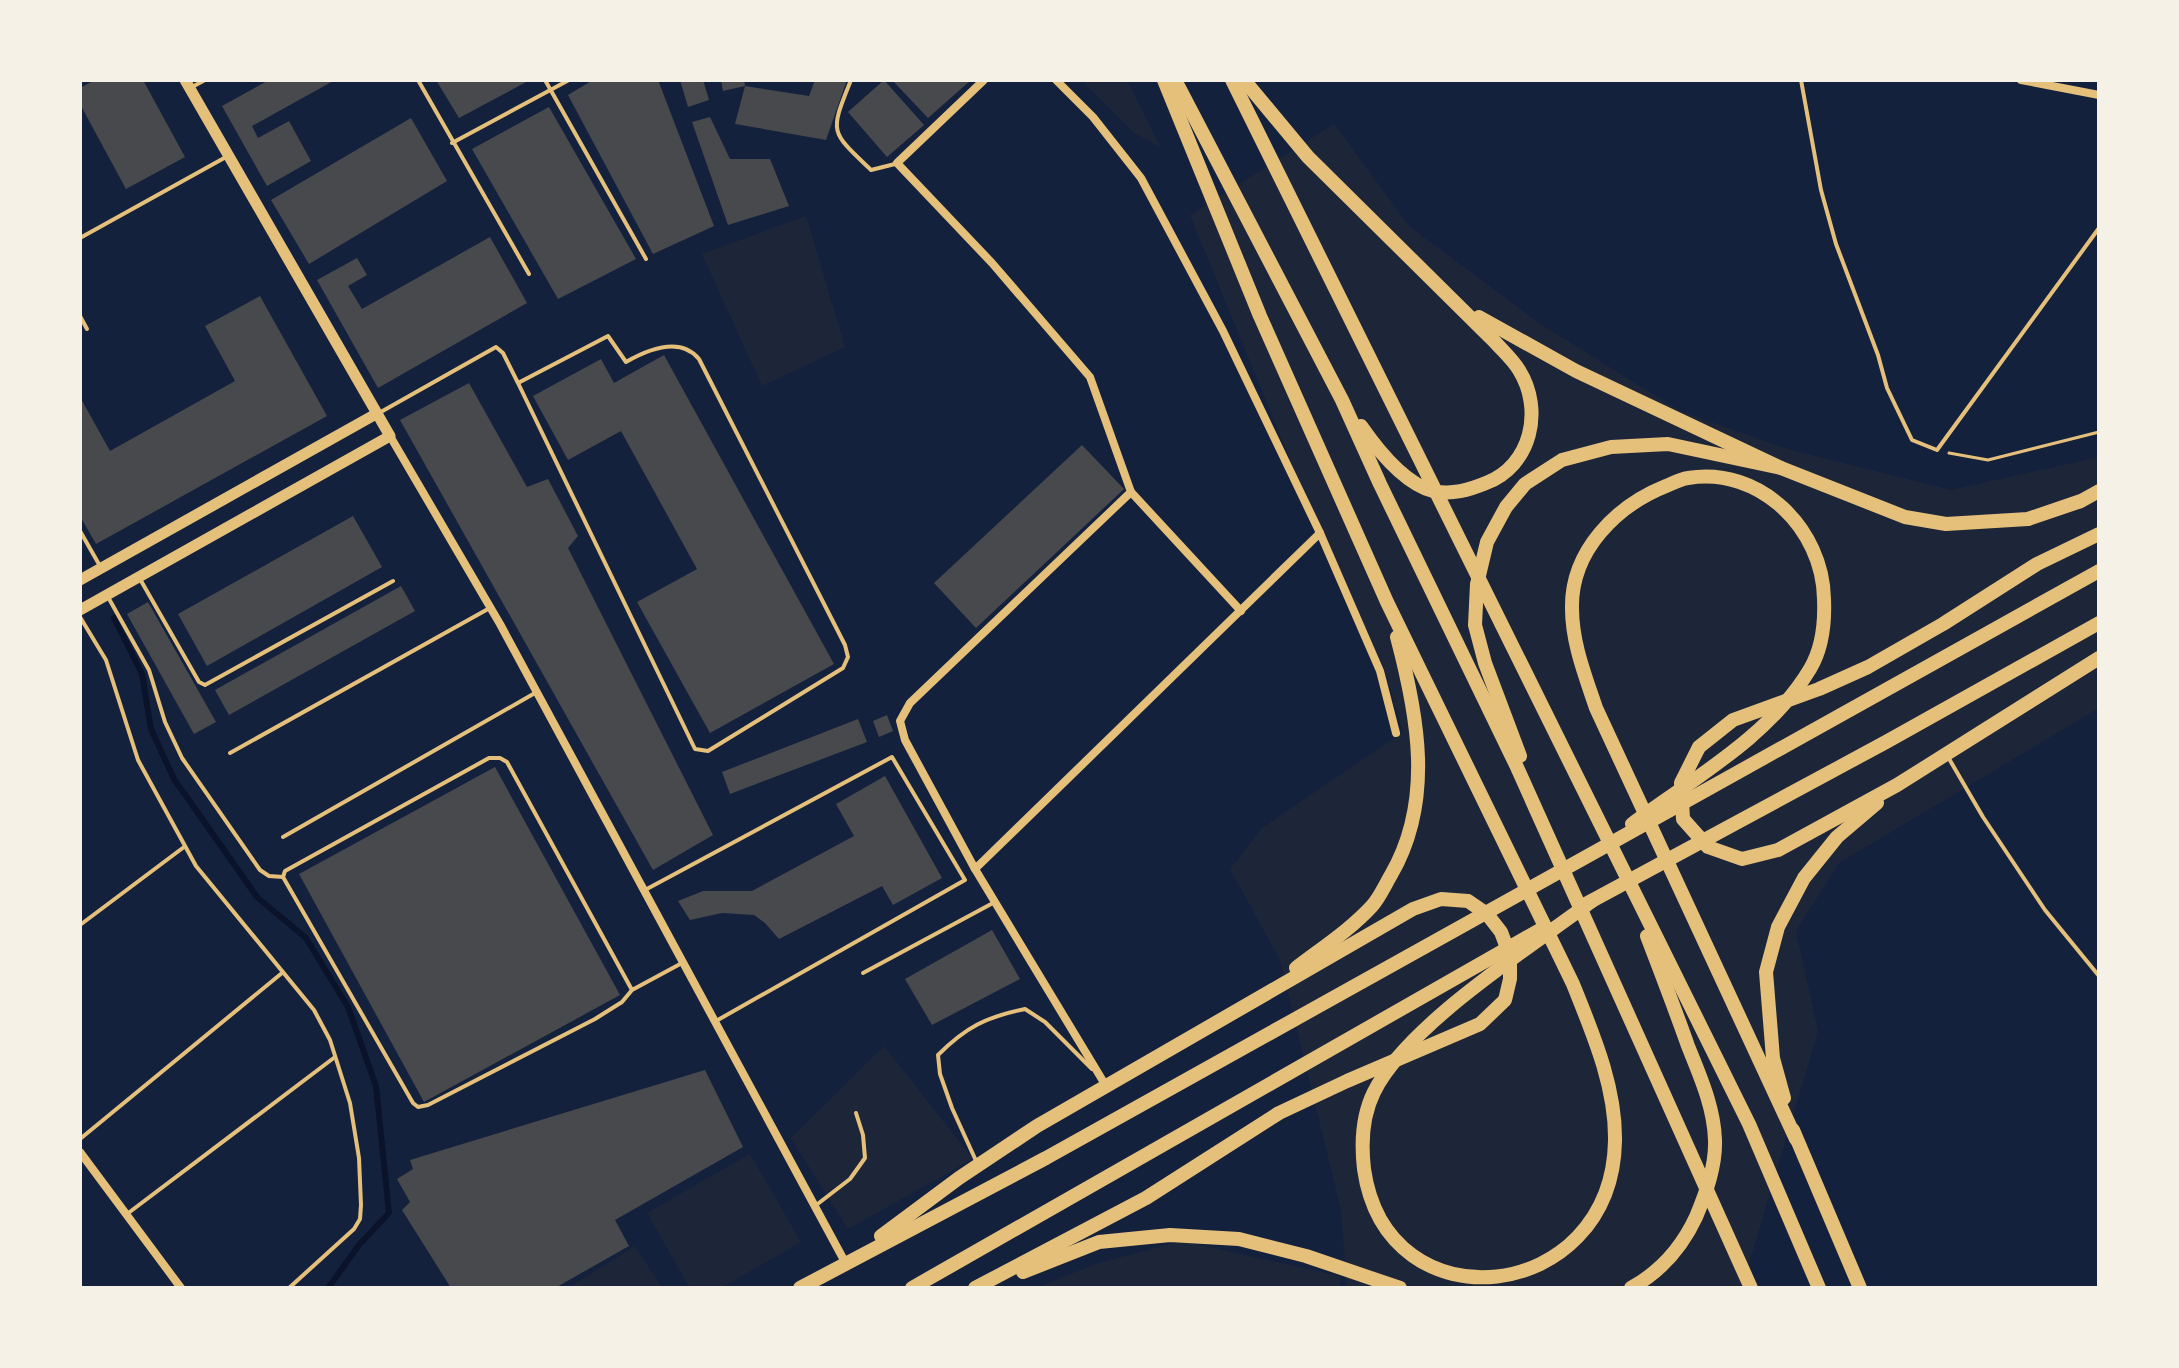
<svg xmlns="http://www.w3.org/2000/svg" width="2179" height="1368" font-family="'Noto Sans',sans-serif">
<rect width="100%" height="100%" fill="#14213d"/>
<g fill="#1d2539">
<polygon points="1081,80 1127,80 1161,148 1133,132"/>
<polygon points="1334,124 1410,227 1542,325 1680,411 1791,450 1951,490 2099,457 2099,708 1839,863 1796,931 1818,1031 1742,1288 1347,1288 1341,1210 1280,960 1230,869 1262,828 1403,732 1384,668 1320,533 1190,215"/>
<polygon points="806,216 845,347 762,386 702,254"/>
<polygon points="884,1046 973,1159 848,1229 791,1138"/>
<polygon points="750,1154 801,1242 721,1288 690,1288 647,1213"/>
<polygon points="1182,1241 1340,1276 1340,1288 1037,1288 1095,1264"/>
<polygon points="635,1246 662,1288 568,1288"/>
</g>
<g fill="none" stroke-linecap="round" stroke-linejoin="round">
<polyline stroke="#0b132b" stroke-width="6" points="114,618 142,674 151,729 174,779 257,897 306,938 348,1007 376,1086 389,1213 359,1245 328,1288"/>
</g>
<g fill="#48494c">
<polygon points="95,80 143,80 185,157 126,189 80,104 80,88"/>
<polygon points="269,80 335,80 252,126 258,138 289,121 311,161 267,186 222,106"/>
<polygon points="436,80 530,80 459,118"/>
<polygon points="593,80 658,80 714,226 653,254 568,95"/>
<polygon points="680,80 703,80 709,100 688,107"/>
<polygon points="721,80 744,80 745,86 723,91"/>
<polygon points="815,80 847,80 826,140 735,124 745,86 809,96"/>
<polygon points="884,80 924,125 887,157 848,112"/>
<polygon points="892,80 971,80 928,118"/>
<polygon points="549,107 636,259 558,299 472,149"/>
<polygon points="710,117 730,159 770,159 789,206 728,225 692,122"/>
<polygon points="411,118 447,181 309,264 271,200"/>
<polygon points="490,237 527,303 378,388 317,280 357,258 367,275 348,286 362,309"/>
<polygon points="260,296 327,416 96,544 80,516 80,397 110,451 235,381 205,326"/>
<polygon points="664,355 834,664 710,733 637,602 697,569 621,431 568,460 533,396 601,359 614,383"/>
<polygon points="469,383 527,487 548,479 578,536 568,548 713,835 653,870 400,420"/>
<polygon points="1082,445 1124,489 976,628 934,583"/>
<polygon points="353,516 382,567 207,666 178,614"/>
<polygon points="401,586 415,611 229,715 215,690"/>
<polygon points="148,602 216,722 194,734 127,614"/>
<polygon points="887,715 893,731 879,737 873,721"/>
<polygon points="858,719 867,742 730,794 722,772"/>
<polygon points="495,767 620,995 424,1102 299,874"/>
<polygon points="885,776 942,878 893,905 882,886 779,939 765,923 754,915 722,913 690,920 678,901 703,891 752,891 854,836 836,804"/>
<polygon points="992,930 1020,979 932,1025 905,979"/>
<polygon points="705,1070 743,1147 615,1220 629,1246 555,1288 451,1288 402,1210 410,1202 397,1179 413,1169 410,1160"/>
</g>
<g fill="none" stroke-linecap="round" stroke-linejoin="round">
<polyline stroke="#e5c07b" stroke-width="3" points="1949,453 1988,460 2099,432"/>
<g stroke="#e5c07b" stroke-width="4">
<polyline points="418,80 529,274"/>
<polyline points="545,80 646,259"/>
<path d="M851,80C830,133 829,130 871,170L895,164"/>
<polyline points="1801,80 1821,190 1836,244 1878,355 1887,388 1912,440 1937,450 2099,228"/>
<polyline points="192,87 205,80"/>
<polyline points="452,143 569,80"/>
<polyline points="80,238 226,157"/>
<polyline points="80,316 87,329"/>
<path d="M379,413L496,347L503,353L518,383L608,336L626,362C647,350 680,336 699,359L845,645L848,657L843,668L708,751L695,749L518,383"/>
<polyline points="80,531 100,566"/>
<polyline points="140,579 199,682 205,685 393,581"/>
<polyline points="108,597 149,670 165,722 182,758 260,870 269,876 283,877"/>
<polyline points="80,617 106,660 138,760 196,866 314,1010 330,1040 350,1103 359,1158 361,1205 360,1219 354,1229 289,1288"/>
<polyline points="230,753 488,609"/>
<polyline points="1948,757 1983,817 2045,910 2099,976"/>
<polyline points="283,837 535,693"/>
<polyline points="645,890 892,757 965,880 716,1021"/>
<polyline points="80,925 184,847"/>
<polyline points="863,973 993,903"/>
<polyline points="632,990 507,762 500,758 489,758 285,871 283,877 413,1103 418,1107 428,1105 595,1019 622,1002 632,990 682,963"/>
<polyline points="80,1139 282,973"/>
<path d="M977,1163L952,1108L940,1074L938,1055C966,1027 986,1017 1025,1009L1045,1022L1092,1069"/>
<polyline points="815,1206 850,1179 865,1158 863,1135 856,1113"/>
<polyline points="127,1214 335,1057"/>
</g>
<g stroke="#e5c07b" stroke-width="8">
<polyline points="984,80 897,163 992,263 1090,377 1131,492 910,703 900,721 905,740 975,869 1106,1086"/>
<polyline points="1056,80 1093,117 1141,178 1223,331 1320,533"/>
<polyline points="2021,80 2099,95"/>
<polyline points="390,436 500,624 845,1262"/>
<polyline points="1131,492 1241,611"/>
<polyline points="975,869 1320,533 1380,671 1396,733"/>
<polyline points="80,1152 181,1288"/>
</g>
<g stroke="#e5c07b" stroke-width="11">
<polyline points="80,580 376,414"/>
<polyline points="80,610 390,436 185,80"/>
</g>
<g stroke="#e5c07b" stroke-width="14">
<path d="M1164,80L1260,316L1387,602L1573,984C1593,1034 1616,1087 1615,1141C1612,1304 1387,1330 1364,1169C1361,1143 1362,1116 1374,1092C1407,1025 1531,947 1592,901"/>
<polyline points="1175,80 1342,400 1380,484 1516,765 1751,1288"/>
<polyline points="1232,80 1749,1124 1819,1288"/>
<path d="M1244,80L1308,157L1495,342C1503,351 1513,360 1519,370C1544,410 1531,466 1486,483C1469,490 1452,495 1433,491C1405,484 1377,449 1361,426"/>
<polyline points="1479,317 1576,371 1781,468 1905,517 1946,524 2028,519 2081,501 2099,491"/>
<polyline points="2099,534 2037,564 1943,624 1868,667 1819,689 1733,720 1699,747 1681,783 1683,819 1708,847 1742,859 1778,850 1897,785 2099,658"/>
<polyline points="1520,756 1485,663 1475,625 1477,584 1487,542 1506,507 1525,484 1562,460 1611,447 1668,444 1781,468"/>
<path d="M1632,824C1694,778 1770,736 1810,669C1822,649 1825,622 1824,599C1823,529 1760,466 1688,478C1681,479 1673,483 1666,486C1616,506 1571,551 1572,608C1572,643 1585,675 1596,708L1796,1139"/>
<polyline points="1584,905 1886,742 2099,623"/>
<path d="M1296,968C1322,948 1350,930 1372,906C1380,897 1385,885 1391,875C1434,801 1418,716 1397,637"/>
<polyline points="1784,1098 1773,1058 1766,972 1778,927 1804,878 1837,837 1877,803"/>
<polyline points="1793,1130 1860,1288"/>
<polyline points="881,1236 959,1178 1037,1126 1413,909 1441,899 1468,901 1487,914 1501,932 1510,956 1510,979 1505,1000 1480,1024 1347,1081 1279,1113 1146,1198 975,1288"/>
<polyline points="1023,1272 1099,1242 1170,1235 1239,1239 1306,1256 1400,1288"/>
<polyline points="800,1288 1046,1158 2099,571"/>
<polyline points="912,1288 1545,927"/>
<path d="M1631,1288C1660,1272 1682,1247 1696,1217C1706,1193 1716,1166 1715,1140C1714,1107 1700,1076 1688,1046C1675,1009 1661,973 1647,936"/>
</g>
</g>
<rect width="2179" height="1368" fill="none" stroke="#f6f1e7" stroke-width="164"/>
</svg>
